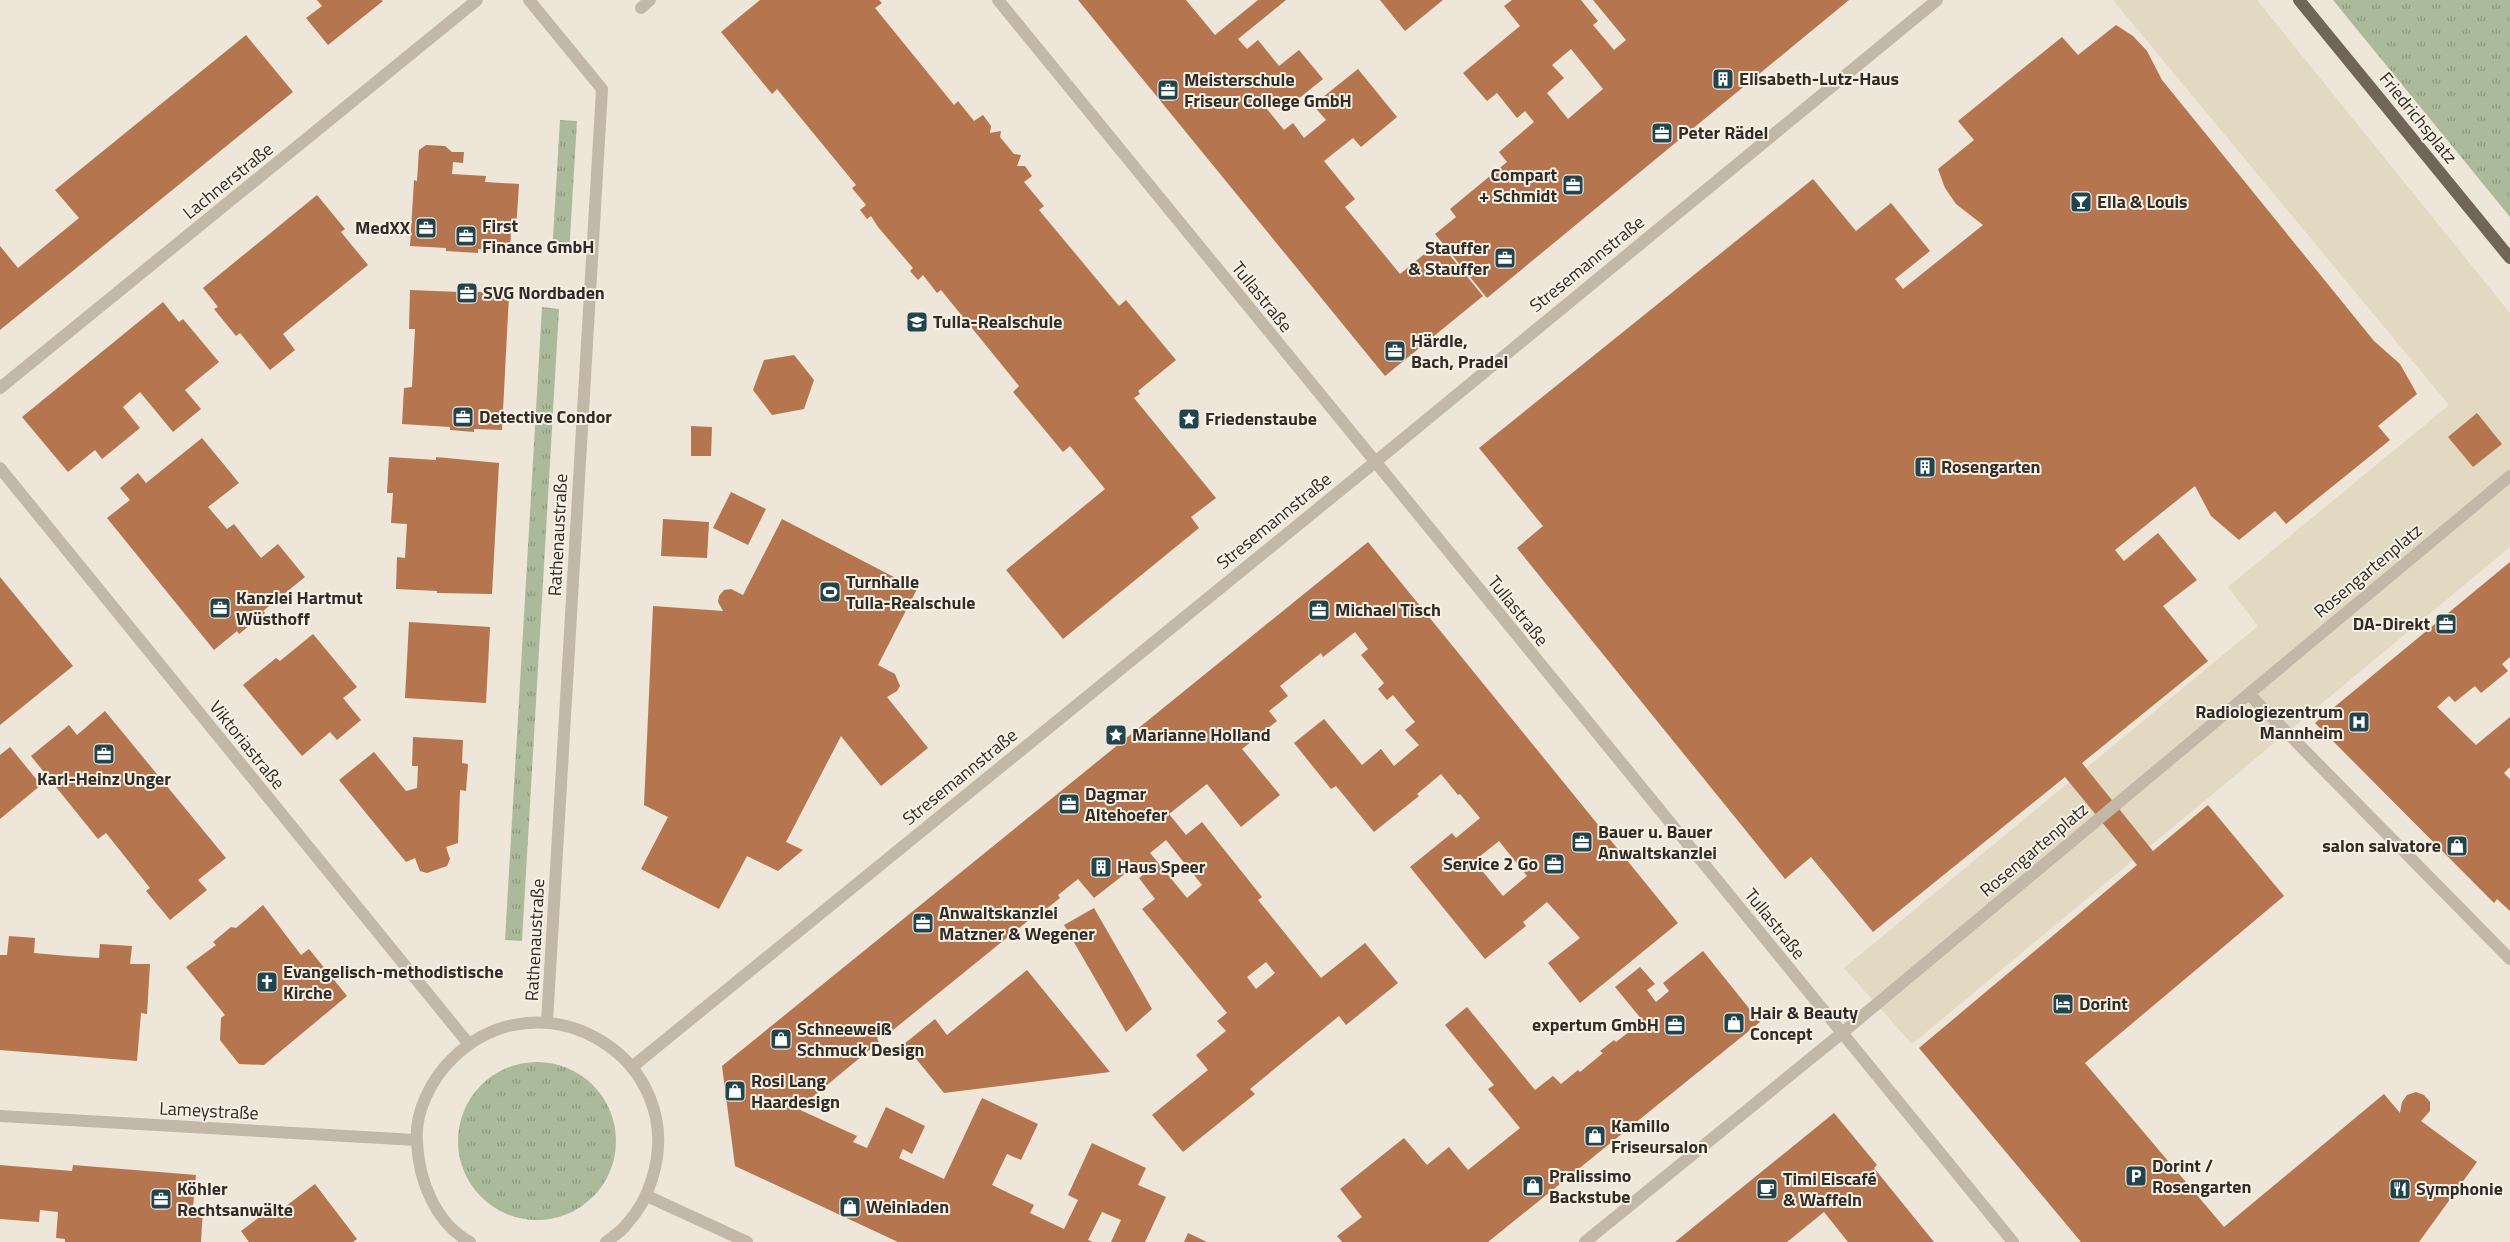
<svg xmlns="http://www.w3.org/2000/svg" width="2510" height="1242" font-family="'Titillium Web',sans-serif">
<defs>
<pattern id="grass-tufts" width="24" height="20" patternUnits="userSpaceOnUse" patternTransform="scale(1.25)"><rect width="24" height="20" fill="#acba9c"/><path d="M3 7l-1-3M5 7V3M7 7l1-3M15 17l-1-3M17 17v-4M19 17l1-3" fill="none" stroke="#8d977f"/></pattern>
</defs>
<rect width="100%" height="100%" fill="#ede6d9"/>
<g fill="url(#grass-tufts)">
<polygon points="2333,0 2510,0 2510,217"/>
<polygon points="560,120 577,121 569,255 552,254"/>
<polygon points="542,307 559,309 522,941 505,940"/>
<circle cx="537" cy="1141" r="79"/>
</g>
<polygon fill="#e3d9c2" points="2113,0 2257,0 2510,313 2510,547 1912,1044 1844,968 2258,626 2228,587 2449,405"/>
<g fill="#b5754f" fill-rule="evenodd">
<polygon points="317,0 381,0 383,1 328,45 306,18 322,6"/>
<polygon points="760,0 879,0 882,3 875,8 954,105 958,101 974,121 983,115 991,126 990,133 1001,131 1000,137 1014,154 1021,155 1017,166 1025,166 1032,176 1024,182 1044,206 1039,210 1119,306 1126,300 1176,360 1138,391 1140,394 1134,398 1216,498 1191,517 1199,528 1063,639 1006,570 1105,489 1070,446 1063,452 1013,392 1019,386 941,290 937,293 923,275 918,280 910,271 913,268 878,227 871,216 867,219 860,210 866,205 852,188 856,185 777,89 772,94 721,32"/>
<polygon points="1078,0 1186,0 1215,35 1258,0 1286,0 1238,39 1247,49 1258,40 1279,66 1299,50 1323,79 1282,112 1274,103 1267,109 1284,130 1293,123 1304,138 1326,120 1313,105 1358,69 1397,117 1361,147 1353,138 1324,161 1355,199 1345,207 1400,274 1439,242 1483,296 1385,376"/>
<polygon points="1380,0 1443,0 1405,31"/>
<path d="M1512,0H1581L1598,21L1593,25L1614,50L1626,40L1593,0H1849L1487,298L1435,234L1456,217L1450,209L1507,162L1499,152L1534,122L1525,111L1517,118L1497,93L1487,101L1463,73L1520,26L1504,6ZM1571,49L1603,89L1568,119L1547,93L1564,78L1552,65Z"/>
<polygon points="2116,25 2133,36 2147,51 2162,80 2374,341 2400,364 2417,394 2378,426 2390,440 2286,524 2275,511 2239,540 2211,516 2195,486 2115,550 2124,561 2158,533 2197,580 2163,606 2208,661 2082,763 2153,851 2208,805 2284,896 2085,1063 2224,1227 2384,1094 2400,1113 2402,1102 2407,1095 2416,1092 2424,1095 2430,1102 2430,1111 2421,1121 2477,1162 2419,1242 2081,1242 1919,1048 2137,865 2065,777 1873,932 1811,857 1785,879 1517,548 1543,526 1479,448 1813,179 1856,231 1891,203 1930,251 1895,279 1903,289 1983,225 1956,204 1945,188 1938,169 1974,140 1958,121 2062,37 2078,55"/>
<polygon points="246,35 293,92 0,330 0,246 18,268 79,218 55,190"/>
<polygon points="426,145 445,146 452,152 464,152 463,163 453,162 452,174 486,176 485,182 519,184 516,230 511,230 510,251 478,249 478,253 446,251 446,248 410,246 414,180 417,181 419,150"/>
<polygon points="317,195 345,229 341,232 368,265 283,334 295,350 270,370 240,333 236,336 214,309 218,307 203,288"/>
<polygon points="410,290 460,292 460,290 509,295 502,430 474,429 474,432 450,430 450,427 402,424 404,388 412,387 415,329 409,329"/>
<polygon points="163,302 179,322 183,319 219,362 185,390 201,409 173,432 140,392 123,407 140,428 102,459 95,450 68,472 22,417"/>
<polygon points="794,355 814,380 804,409 772,415 753,390 764,360"/>
<polygon points="2477,413 2502,444 2473,467 2448,437"/>
<polygon points="691,426 712,427 711,456 691,456"/>
<polygon points="202,438 239,483 208,507 227,529 234,524 261,558 278,544 305,577 263,611 265,613 239,634 237,631 214,650 107,518 130,500 120,488 138,473 146,483"/>
<polygon points="389,457 436,460 436,457 499,463 492,594 437,593 437,591 396,589 397,557 405,558 407,524 391,523 393,493 387,493"/>
<polygon points="731,492 766,509 748,545 713,528"/>
<polygon points="663,519 709,522 707,558 661,556"/>
<polygon points="782,519 917,589 878,665 895,674 900,686 897,691 887,697 928,748 881,786 841,736 786,842 803,850 778,871 747,856 719,909 641,869 668,817 644,805 653,606 723,611 718,602 719,596 724,590 731,589 743,595"/>
<path d="M1368,542L1678,923L1580,1003L1548,963L1580,938L1547,902L1523,922L1526,926L1485,959L1410,867L1452,833L1456,838L1480,818L1460,794L1458,795L1441,774L1417,794L1419,796L1374,832L1336,786L1331,789L1294,743L1324,719L1362,765L1381,749L1394,766L1419,745L1405,730L1415,722L1393,695L1387,700L1378,689L1384,683L1361,655L1368,649L1355,632L1323,657L1321,653L1280,686L1288,696L1269,711L1277,721L1242,749L1280,795L1241,827L1207,784L1169,814L1186,835L1202,822L1262,897L1258,900L1321,978L1365,943L1398,983L1346,1025L1339,1016L1250,1089L1255,1094L1183,1152L1152,1115L1208,1070L1196,1055L1226,1031L1217,1021L1227,1013L1142,909L1155,899L1139,878L1148,871L1140,862L1094,898L1078,879L1058,895L1060,898L1046,909L1045,907L893,1030L891,1027L877,1038L879,1042L798,1109L857,1136L853,1142L867,1148L886,1107L925,1126L912,1154L903,1149L899,1158L944,1179L982,1098L1038,1124L1021,1160L1007,1154L992,1185L1034,1205L1030,1213L1064,1229L1078,1200L1068,1195L1092,1143L1146,1168L1138,1185L1166,1197L1145,1242H1111L1121,1220L1102,1212L1088,1240L1093,1242H898L735,1166L722,1066ZM1166,840L1202,885L1187,898L1150,853ZM1499,841L1527,876L1503,896L1474,861ZM1266,962L1275,973L1256,989L1247,977Z"/>
<polygon points="2510,562 2510,657 2502,664 2508,671 2481,693 2475,686 2455,702 2449,696 2437,707 2476,745 2510,717 2510,767 2504,773 2510,779 2510,911 2497,899 2494,903 2315,723"/>
<polygon points="0,577 73,666 0,725"/>
<polygon points="409,622 490,627 486,703 405,698"/>
<polygon points="313,634 357,687 343,698 361,720 337,740 330,732 302,756 243,685 276,658 280,661"/>
<polygon points="105,711 226,858 198,880 207,890 170,920 146,891 150,888 106,833 98,839 31,756 69,725 77,735"/>
<polygon points="413,737 463,740 462,763 468,764 466,791 460,790 458,843 446,847 450,859 447,866 427,873 420,871 415,858 406,862 339,780 374,752 406,791 417,788 418,766 412,766"/>
<polygon points="10,747 41,785 0,819 0,755"/>
<polygon points="263,905 301,955 309,949 347,996 264,1065 239,1064 220,1040 221,1018 225,1015 186,967 216,945 213,942 231,927 236,928"/>
<polygon points="1094,908 1152,1009 1126,1032 1064,925"/>
<polygon points="9,936 35,938 34,953 68,956 99,958 100,944 132,946 130,964 150,964 147,1014 141,1013 137,1061 0,1050 0,955 7,955"/>
<polygon points="1703,951 1760,1022 1488,1242 1342,1242 1337,1236 1362,1217 1340,1189 1404,1138 1427,1165 1449,1147 1468,1170 1520,1128 1488,1089 1494,1085 1445,1025 1467,1007 1535,1090 1553,1076 1561,1084 1578,1070 1580,1072 1603,1053 1600,1051 1614,1040 1616,1042 1643,1021 1615,987 1640,967 1655,984 1647,990 1656,1002 1669,991 1663,983"/>
<polygon points="1027,970 1110,1072 944,1093 904,1044 935,1019 947,1035"/>
<polygon points="1834,1113 1877,1165 1874,1168 1934,1242 1848,1242 1824,1212 1787,1242 1675,1242"/>
<polygon points="0,1165 72,1171 73,1165 196,1175 193,1207 203,1208 201,1242 65,1242 65,1239 56,1238 58,1212 40,1210 39,1222 0,1219"/>
<polygon points="315,1184 357,1239 353,1242 249,1242 241,1231 273,1207 278,1212"/>
<polygon points="1188,1233 1207,1242 1184,1242"/>
</g>
<g fill="none" stroke-linecap="round" stroke-linejoin="round">
<g stroke="#c3b8a7" stroke-width="12">
<polyline points="529,0 602,89 547,1022"/>
<polyline points="998,0 2013,1242"/>
<polyline points="641,8 650,0"/>
<polyline points="0,388 477,0"/>
<polyline points="0,468 468,1043"/>
<polyline points="2249,694 2510,959"/>
<polyline points="632,1067 1374,463 1937,0"/>
<polyline points="0,1116 416,1140"/>
<polyline points="647,1196 747,1242"/>
<path d="M470,1242C435,1223 419,1180 417,1143C414,1112 432,1078 453,1058C543,970 690,1059 652,1179C647,1196 638,1212 626,1225C621,1232 612,1237 606,1242"/>
<polyline points="1585,1242 1842,1033 2510,476"/>
</g>
<polyline stroke="#716459" stroke-width="12" points="2299,0 2510,258"/>
</g>
<defs>
<g id="building-square" transform="scale(1.125)"><rect x="-9" y="-9" width="18" height="18" rx="4" fill="#22444d" stroke="#f6f0e5"/><path d="M-4-6H4V6H1V3H-1V6H-4ZM-2.5-4.3h1.7v1.8h-1.7ZM.8-4.3h1.7v1.8H.8ZM-2.5-1h1.7V.8h-1.7ZM.8-1h1.7V.8H.8Z" fill="#fff"/></g>
<g id="office-square" transform="scale(1.125)"><rect x="-9" y="-9" width="18" height="18" rx="4" fill="#22444d" stroke="#f6f0e5"/><path d="M-6-3h4V-5.5h4V-3h4V5H-6ZM-1-4.5V-3h2v-1.5ZM-6 0V1H6V0Z" fill="#fff"/></g>
<g id="bar-square" transform="scale(1.125)"><rect x="-9" y="-9" width="18" height="18" rx="4" fill="#22444d" stroke="#f6f0e5"/><path d="M-6-5H6L.8 .8V4.5H3.5V6h-7V4.5H-.8V.8Z" fill="#fff"/></g>
<g id="school-square" transform="scale(1.125)"><rect x="-9" y="-9" width="18" height="18" rx="4" fill="#22444d" stroke="#f6f0e5"/><path d="M0-5L7-2L0 1L-7-2ZM-4 1L0 2.5L4 1V4Q0 6-4 4Z" fill="#fff"/></g>
<g id="sight-square" transform="scale(1.125)"><rect x="-9" y="-9" width="18" height="18" rx="4" fill="#22444d" stroke="#f6f0e5"/><path d="M0-6L1.8-2.2L6-1.7L2.9 1.2L3.7 5.4L0 3.3L-3.7 5.4L-2.9 1.2L-6-1.7L-1.8-2.2Z" fill="#fff"/></g>
<g id="stadium-square" transform="scale(1.125)"><rect x="-9" y="-9" width="18" height="18" rx="4" fill="#22444d" stroke="#f6f0e5"/><path d="M0-5a6.5 5 0 1 0 0 10a6.5 5 0 1 0 0-10ZM-3.5-1.8h7v3.6h-7Z" fill="#fff"/></g>
<g id="hospital-square" transform="scale(1.125)"><rect x="-9" y="-9" width="18" height="18" rx="4" fill="#22444d" stroke="#f6f0e5"/><path d="M-5-5h3v3.5h4V-5h3V5h-3V1.5h-4V5h-3Z" fill="#fff"/></g>
<g id="shop-square" transform="scale(1.125)"><rect x="-9" y="-9" width="18" height="18" rx="4" fill="#22444d" stroke="#f6f0e5"/><path d="M-5-2.5h2.3a2.7 3.5 0 0 1 5.4 0H5L5.5 6h-11ZM-1.5-2.5h3a1.5 2.3 0 0 0-3 0Z" fill="#fff"/></g>
<g id="church-square" transform="scale(1.125)"><rect x="-9" y="-9" width="18" height="18" rx="4" fill="#22444d" stroke="#f6f0e5"/><path d="M-1.2-6h2.4v3.5h3.3v2.4h-3.3V6h-2.4V-.1h-3.3v-2.4h3.3Z" fill="#fff"/></g>
<g id="hotel-square" transform="scale(1.125)"><rect x="-9" y="-9" width="18" height="18" rx="4" fill="#22444d" stroke="#f6f0e5"/><path d="M-6-4.5h1.5V1H6V5H4.5V3h-9V5H-6ZM-4 0a1.8 1.8 0 1 1 3.6 0ZM.5 0V-2.5h3Q6-2.5 6 0Z" fill="#fff"/></g>
<g id="parking-square" transform="scale(1.125)"><rect x="-9" y="-9" width="18" height="18" rx="4" fill="#22444d" stroke="#f6f0e5"/><path d="M-3.5-5.5H1a3.5 3.5 0 0 1 0 7H-1V5.5H-3.5ZM-1-3.4V-.6H.8a1.4 1.4 0 0 0 0-2.8Z" fill="#fff"/></g>
<g id="cafe-square" transform="scale(1.125)"><rect x="-9" y="-9" width="18" height="18" rx="4" fill="#22444d" stroke="#f6f0e5"/><path d="M-5.5-4.5H6V0H3Q3 3.5 0 3.5H-2.5Q-5.5 3.5-5.5 0ZM3-3.2v2h1.7v-2ZM-6 4.5H4V6H-6Z" fill="#fff"/></g>
<g id="restaurant-square" transform="scale(1.125)"><rect x="-9" y="-9" width="18" height="18" rx="4" fill="#22444d" stroke="#f6f0e5"/><path d="M-5-6h1v4h1v-4h1v4h1v-4h1v5L-1.5 .5V6h-2V.5L-5-1ZM5-6V6H3V1.5H1.5Q1.5-4 5-6Z" fill="#fff"/></g>
</defs>
<g fill-rule="evenodd">
<use href="#building-square" x="1723" y="79"/>
<use href="#office-square" x="1168" y="90"/>
<use href="#office-square" x="1662" y="133"/>
<use href="#office-square" x="1573" y="185"/>
<use href="#bar-square" x="2081" y="202"/>
<use href="#office-square" x="426" y="228"/>
<use href="#office-square" x="466" y="236"/>
<use href="#office-square" x="1505" y="258"/>
<use href="#office-square" x="467" y="293"/>
<use href="#school-square" x="917" y="322"/>
<use href="#office-square" x="1395" y="351"/>
<use href="#office-square" x="463" y="417"/>
<use href="#sight-square" x="1189" y="419"/>
<use href="#building-square" x="1925" y="467"/>
<use href="#stadium-square" x="830" y="592"/>
<use href="#office-square" x="220" y="608"/>
<use href="#office-square" x="1319" y="610"/>
<use href="#office-square" x="2446" y="624"/>
<use href="#hospital-square" x="2359" y="722"/>
<use href="#sight-square" x="1116" y="735"/>
<use href="#office-square" x="104" y="754"/>
<use href="#office-square" x="1069" y="804"/>
<use href="#office-square" x="1582" y="842"/>
<use href="#shop-square" x="2457" y="846"/>
<use href="#office-square" x="1554" y="864"/>
<use href="#building-square" x="1101" y="867"/>
<use href="#office-square" x="923" y="923"/>
<use href="#church-square" x="267" y="982"/>
<use href="#hotel-square" x="2063" y="1004"/>
<use href="#shop-square" x="1734" y="1023"/>
<use href="#office-square" x="1675" y="1025"/>
<use href="#shop-square" x="781" y="1039"/>
<use href="#shop-square" x="735" y="1091"/>
<use href="#shop-square" x="1595" y="1136"/>
<use href="#parking-square" x="2136" y="1176"/>
<use href="#shop-square" x="1533" y="1186"/>
<use href="#cafe-square" x="1767" y="1189"/>
<use href="#restaurant-square" x="2400" y="1189"/>
<use href="#office-square" x="161" y="1199"/>
<use href="#shop-square" x="850" y="1207"/>
</g>
<g text-anchor="middle" stroke-width="4" stroke-linejoin="round" paint-order="stroke">
<g font-size="18" font-weight="bold" fill="#312b26" stroke="#f6f0e5" text-anchor="start">
<text x="1739" y="85">Elisabeth-Lutz-Haus</text>
<text x="1184" y="86">Meisterschule<tspan x="1184" dy="21">Friseur College GmbH</tspan></text>
<text x="1678" y="139">Peter Rädel</text>
<text x="1557" y="181" text-anchor="end">Compart<tspan x="1557" dy="21">+ Schmidt</tspan></text>
<text x="2097" y="208">Ella &amp; Louis</text>
<text x="482" y="232">First<tspan x="482" dy="21">Finance GmbH</tspan></text>
<text x="410" y="234" text-anchor="end">MedXX</text>
<text x="1489" y="254" text-anchor="end">Stauffer<tspan x="1489" dy="21">&amp; Stauffer</tspan></text>
<text x="483" y="299">SVG Nordbaden</text>
<text x="933" y="328">Tulla-Realschule</text>
<text x="1411" y="347">Härdle,<tspan x="1411" dy="21">Bach, Pradel</tspan></text>
<text x="479" y="423">Detective Condor</text>
<text x="1205" y="425">Friedenstaube</text>
<text x="1941" y="473">Rosengarten</text>
<text x="846" y="588">Turnhalle<tspan x="846" dy="21">Tulla-Realschule</tspan></text>
<text x="236" y="604">Kanzlei Hartmut<tspan x="236" dy="21">Wüsthoff</tspan></text>
<text x="1335" y="616">Michael Tisch</text>
<text x="2430" y="630" text-anchor="end">DA-Direkt</text>
<text x="2343" y="718" text-anchor="end">Radiologiezentrum<tspan x="2343" dy="21">Mannheim</tspan></text>
<text x="1132" y="741">Marianne Holland</text>
<text x="104" y="785" text-anchor="middle">Karl-Heinz Unger</text>
<text x="1085" y="800">Dagmar<tspan x="1085" dy="21">Altehoefer</tspan></text>
<text x="1598" y="838">Bauer u. Bauer<tspan x="1598" dy="21">Anwaltskanzlei</tspan></text>
<text x="2441" y="852" text-anchor="end">salon salvatore</text>
<text x="1538" y="870" text-anchor="end">Service 2 Go</text>
<text x="1117" y="873">Haus Speer</text>
<text x="939" y="919">Anwaltskanzlei<tspan x="939" dy="21">Matzner &amp; Wegener</tspan></text>
<text x="283" y="978">Evangelisch-methodistische<tspan x="283" dy="21">Kirche</tspan></text>
<text x="2079" y="1010">Dorint</text>
<text x="1750" y="1019">Hair &amp; Beauty<tspan x="1750" dy="21">Concept</tspan></text>
<text x="1659" y="1031" text-anchor="end">expertum GmbH</text>
<text x="797" y="1035">Schneeweiß<tspan x="797" dy="21">Schmuck Design</tspan></text>
<text x="751" y="1087">Rosi Lang<tspan x="751" dy="21">Haardesign</tspan></text>
<text x="1611" y="1132">Kamillo<tspan x="1611" dy="21">Friseursalon</tspan></text>
<text x="2152" y="1172">Dorint /<tspan x="2152" dy="21">Rosengarten</tspan></text>
<text x="1549" y="1182">Pralissimo<tspan x="1549" dy="21">Backstube</tspan></text>
<text x="1783" y="1185">Timi Eiscafé<tspan x="1783" dy="21">&amp; Waffeln</tspan></text>
<text x="177" y="1195">Köhler<tspan x="177" dy="21">Rechtsanwälte</tspan></text>
<text x="2416" y="1195">Symphonie</text>
<text x="866" y="1213">Weinladen</text>
</g>
<g font-size="18" fill="#312b26" stroke="#f6f0e5">
<text transform="translate(2418 118) rotate(51)" y="6">Friedrichsplatz</text>
<text transform="translate(228 181) rotate(-39)" y="6">Lachnerstraße</text>
<text transform="translate(1587 264) rotate(-39)" y="6">Stresemannstraße</text>
<text transform="translate(1262 297) rotate(51)" y="6">Tullastraße</text>
<text transform="translate(1274 521) rotate(-39)" y="6">Stresemannstraße</text>
<text transform="translate(558 535) rotate(-87)" y="6">Rathenaustraße</text>
<text transform="translate(2368 571) rotate(-40)" y="6">Rosengartenplatz</text>
<text transform="translate(1518 611) rotate(51)" y="6">Tullastraße</text>
<text transform="translate(247 745) rotate(51)" y="6">Viktoriastraße</text>
<text transform="translate(960 777) rotate(-39)" y="6">Stresemannstraße</text>
<text transform="translate(2034 850) rotate(-40)" y="6">Rosengartenplatz</text>
<text transform="translate(1775 924) rotate(51)" y="6">Tullastraße</text>
<text transform="translate(535 940) rotate(-87)" y="6">Rathenaustraße</text>
<text transform="translate(209 1111) rotate(3)" y="6">Lameystraße</text>
</g>
</g>
</svg>
